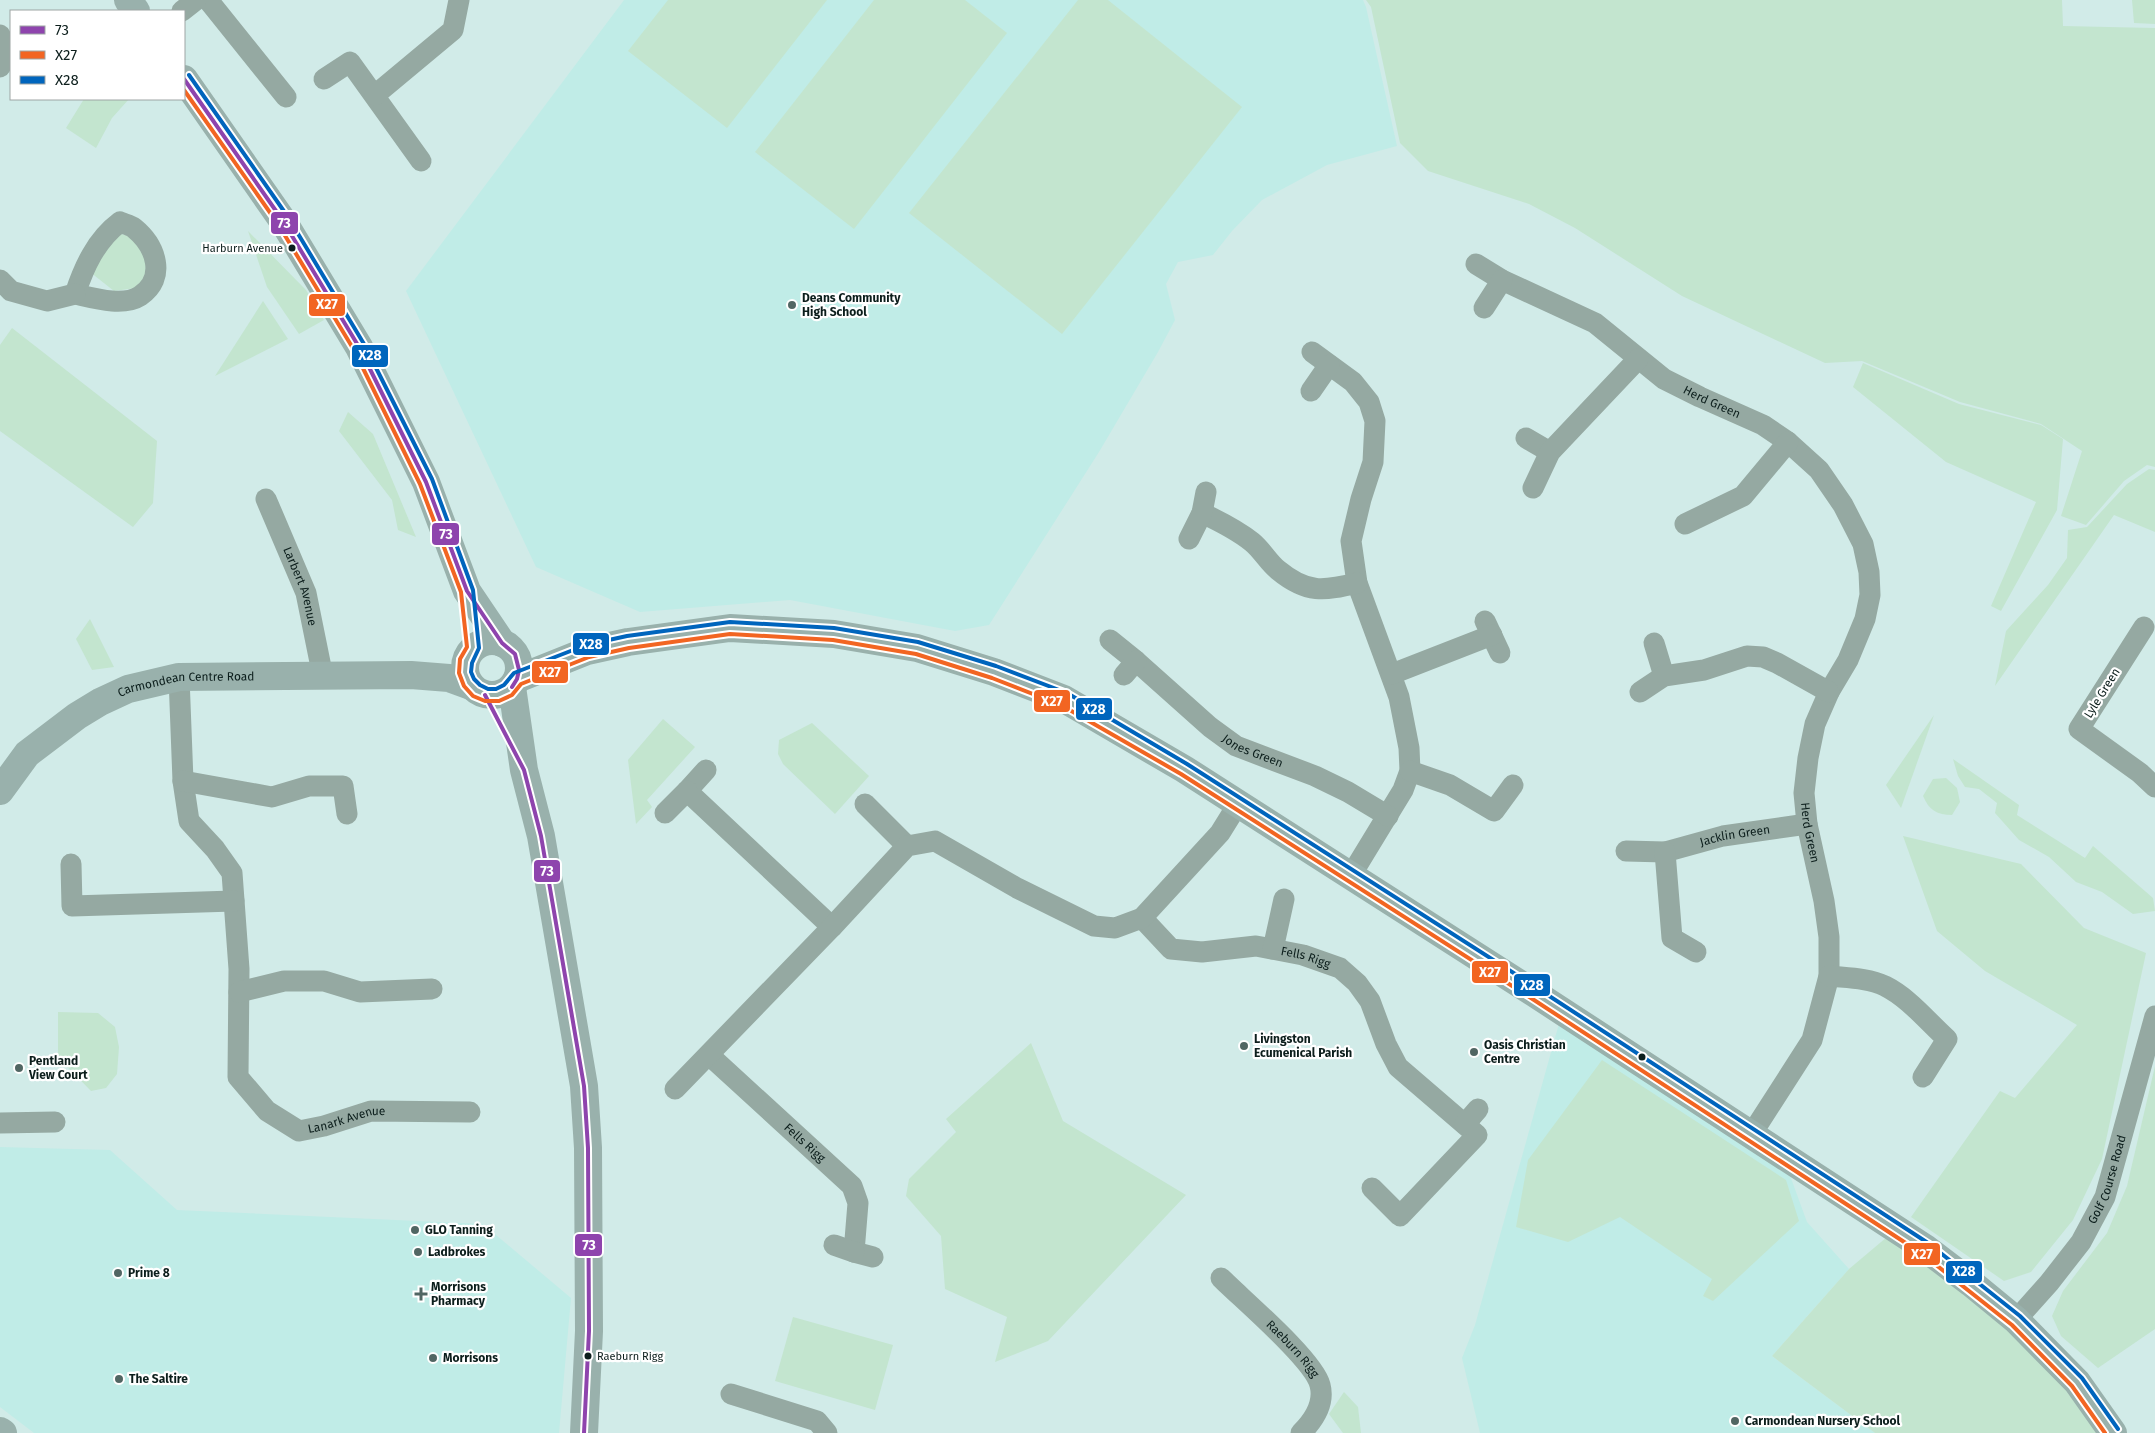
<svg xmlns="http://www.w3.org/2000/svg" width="2155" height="1433" font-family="'Fira Sans',sans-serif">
<rect width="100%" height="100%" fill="#d1ebe8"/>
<g fill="#c0ece7">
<polygon points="624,0 1363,0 1366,7 1397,146 1327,165 1262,200 1232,231 1213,255 1178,262 1166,284 1175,320 1158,352 1099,452 989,625 955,631 790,600 640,612 536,567 406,291"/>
<polygon points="1560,1020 1788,1170 1807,1222 1849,1269 1772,1356 1875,1433 1480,1433 1462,1358 1475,1325"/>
<polygon points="0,1147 110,1150 177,1210 483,1224 571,1298 559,1433 34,1433 0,1407"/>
</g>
<g fill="#c3e5cf">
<polygon points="668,0 827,0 727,128 628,51"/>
<polygon points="874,0 965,0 1007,33 854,229 755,152"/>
<polygon points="1078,0 1108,0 1242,107 1062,334 909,213"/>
<polygon points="1366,0 2062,0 2063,26 2155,28 2155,467 2147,465 2124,481 2086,525 2061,516 2082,451 2041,424 1960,402 1862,361 1825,363 1682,296 1575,228 1529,204 1428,171 1400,143 1371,7"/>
<polygon points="2132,0 2155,0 2155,24 2134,23"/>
<polygon points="84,99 129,99 112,118 96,148 66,128"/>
<polygon points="248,231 306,290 324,320 299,334 267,287"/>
<polygon points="121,234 132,237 145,256 147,278 136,288 114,291 90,272 112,241"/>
<polygon points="263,301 288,339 215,376"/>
<polygon points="12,328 157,441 153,503 133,527 0,431 0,345"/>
<polygon points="1863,363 1959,404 2041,425 2063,439 2057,510 2001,611 1991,606 2036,502 1946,462 1853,387"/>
<polygon points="348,412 373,434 416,537 398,530 392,500 339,431"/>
<polygon points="2149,469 2155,470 2155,532 2114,515 1995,686 2006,631 2048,585 2067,558 2068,530 2087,527 2127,484"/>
<polygon points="90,619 114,667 92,670 76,639"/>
<polygon points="1934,715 1901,808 1886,785"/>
<polygon points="663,719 695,747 647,800 652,807 636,824 628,760"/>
<polygon points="812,723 869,776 835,814 783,764 778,754 779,740"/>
<polygon points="1953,759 2019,805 2017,815 2085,858 2093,846 2153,898 2155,911 2133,914 2102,892 2076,882 2049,857 2019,840 1995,813 1997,803 1979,789 1965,787 1958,776"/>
<path d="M1946,778L1957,788L1960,802L1952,815C1937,815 1929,810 1923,796L1933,779Z"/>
<polygon points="1903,836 2021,864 2084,928 2146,953 2102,1159 2073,1220 2031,1272 2004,1281 1911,1217 2000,1091 2015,1098 2077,1025 1985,971 1937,931"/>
<polygon points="58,1012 98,1013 115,1027 119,1047 117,1074 106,1088 91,1091 58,1057"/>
<polygon points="1031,1043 1063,1121 1186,1195 1048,1341 995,1362 1007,1317 945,1289 941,1236 906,1196 909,1179 956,1132 946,1119"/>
<polygon points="1602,1060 1786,1180 1799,1221 1713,1301 1703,1296 1712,1279 1620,1217 1568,1242 1516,1227 1528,1160"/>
<polygon points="2155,1066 2155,1329 2098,1368 2061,1336 2052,1316 2063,1291 2107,1233 2127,1186"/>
<polygon points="1887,1237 1983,1304 2058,1376 2099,1433 1875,1433 1772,1356 1849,1269"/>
<polygon points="793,1317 893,1345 875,1410 775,1381"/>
<polygon points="1344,1392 1358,1407 1361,1433 1343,1433 1329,1414"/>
</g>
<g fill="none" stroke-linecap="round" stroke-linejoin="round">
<g stroke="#95a9a2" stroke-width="21">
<polyline points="208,0 286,97"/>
<polyline points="182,11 196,0"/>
<polyline points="0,35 7,54 0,67"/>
<polyline points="324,79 350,62 421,161"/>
<polyline points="375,95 453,30 459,0"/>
<path d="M120,222C124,224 130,225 134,228C156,246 167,278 140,296C123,307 93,298 75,294C84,267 96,240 120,222Z"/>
<path id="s1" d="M1476,264L1502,280L1595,323L1664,379L1700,397L1763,425L1788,442L1819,470L1843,505L1863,544L1869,572L1870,595L1865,619L1848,660L1829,692L1815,724L1808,758L1804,793L1807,824L1824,901L1829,937V976L1812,1040L1751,1135"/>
<polyline points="0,280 11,291 47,301 75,294"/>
<polyline points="1484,308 1502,280"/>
<polyline points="1312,352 1353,382 1369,402 1375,421 1373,462 1361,499 1351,541 1357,583 1399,697 1409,748 1410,771 1403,790 1350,877"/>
<polyline points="1311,391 1329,365"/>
<polyline points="1526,438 1550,452"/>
<polyline points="1533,488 1550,452 1638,359"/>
<path id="s2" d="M266,499L306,593L323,677"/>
<path d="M1202,513C1219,521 1237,530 1252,542C1262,550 1268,562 1278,570C1307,594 1324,591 1357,583"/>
<polyline points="1685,524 1743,496 1788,442"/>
<polyline points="1189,539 1202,513 1206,492"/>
<polyline points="1485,621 1500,653"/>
<polyline points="2144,627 2079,729 2140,773 2155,787"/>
<path id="s3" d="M1110,640L1136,661L1210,727L1236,746L1315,776L1348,792L1388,816"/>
<polyline points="1654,643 1664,676"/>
<polyline points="1392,674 1492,635"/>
<polyline points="1124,675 1136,661"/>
<path id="s4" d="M179,677L183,781L189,821L215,849L232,873L239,969L238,1077L267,1111L299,1131L324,1126L371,1111L470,1112"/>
<polyline points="1640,692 1664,676 1704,670 1747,656 1763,657 1777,663 1829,692"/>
<polyline points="706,770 687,791 832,927"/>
<polyline points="1410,771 1450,785 1494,811 1513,785"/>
<polyline points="183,781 272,797 309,786 343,786 347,814"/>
<polyline points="865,804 907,846"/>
<polyline points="665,813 687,791"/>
<path id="s5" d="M1626,851L1665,852L1723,836L1807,824"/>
<polyline points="1665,852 1672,938 1696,952"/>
<polyline points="71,864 72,906 234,901"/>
<path id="s6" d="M1142,918L1171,949L1202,952L1256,946L1303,955L1340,968L1357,983L1370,1001L1386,1044L1398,1067L1477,1135L1400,1216L1372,1188"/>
<polyline points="1273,949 1284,899"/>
<path d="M1829,976C1848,978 1868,978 1885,986C1909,998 1927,1021 1947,1039L1923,1077"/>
<polyline points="239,992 284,981 324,981 360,992 432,989"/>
<path id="s7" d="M709,1055L852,1186L858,1203L854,1252L873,1257"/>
<polyline points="675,1089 832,927 907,846 935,841 1017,888 1094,926 1115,928 1142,918 1220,833 1238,804"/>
<polyline points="0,1123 55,1122"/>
<polyline points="1465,1124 1478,1109"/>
<polyline points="834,1245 854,1252"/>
<path id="s8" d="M1221,1278C1242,1299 1314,1360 1320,1385C1325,1404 1314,1420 1301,1433"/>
<path id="s9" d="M2016,1320L2049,1283L2081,1242L2105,1197L2155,1016"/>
<polyline points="731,1394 817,1421 827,1433"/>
</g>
<g stroke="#99b1ac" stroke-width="28">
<polyline points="128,0 136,11"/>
<polyline points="184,79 283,221 359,347 426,482 467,591 502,643"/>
<circle cx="492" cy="668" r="27"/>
<polyline points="517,679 587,651 628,642 730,628 834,634 917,648 994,672 1064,699 1184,769 1534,993 1925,1248 1971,1283 2016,1320 2077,1382 2113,1433"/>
<polyline points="512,687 524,770 541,836 584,1086 588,1148 589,1331 584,1433"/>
<path id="s10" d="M0,791L27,754L77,716L100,702L128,689L179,677L411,675L449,678L471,686"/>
<polyline points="0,1431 3,1433"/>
</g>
<g stroke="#fff" stroke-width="8">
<g id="bus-1">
<polyline points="184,79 283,221 359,347 426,482 467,591 502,643 515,654 519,670 517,679 512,687"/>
<polyline points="485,695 524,770 541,836 584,1086 588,1148 589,1331 584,1433"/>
</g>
</g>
<g stroke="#fff" stroke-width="8">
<polyline id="bus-2" points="184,90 278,224 354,350 420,484 461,592 467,647 460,659 459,673 464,686 473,696 485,701 499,701 512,695 521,684 589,657 629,648 730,634 833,640 916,654 992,678 1061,705 1181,774 1531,998 1921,1253 2012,1325 2072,1386 2105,1433"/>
</g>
<g stroke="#fff" stroke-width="8">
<polyline id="bus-3" points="189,75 288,217 364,344 432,479 473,590 479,648 472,663 471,672 474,679 480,685 488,689 496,689 504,685 514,673 586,645 627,636 730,622 834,628 918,642 996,666 1067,693 1187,764 1537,988 1928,1243 2020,1316 2082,1378 2118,1429"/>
</g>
<use href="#bus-1" stroke="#8e44ad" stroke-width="4"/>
<use href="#bus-2" stroke="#f26522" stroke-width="4"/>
<use href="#bus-3" stroke="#0065bd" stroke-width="4"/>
</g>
<g fill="#0c1e1c" stroke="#fff" stroke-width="2">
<circle cx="292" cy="248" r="4.5"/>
<circle cx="1642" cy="1057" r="4.5"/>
<circle cx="588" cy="1356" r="4.5"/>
</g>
<g fill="#516663" stroke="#fff" stroke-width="2">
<circle cx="792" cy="305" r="5"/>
<circle cx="1244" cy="1046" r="5"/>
<circle cx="1474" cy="1052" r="5"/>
<circle cx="19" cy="1068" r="5"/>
<circle cx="415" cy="1230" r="5"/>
<circle cx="418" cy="1252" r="5"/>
<circle cx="118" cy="1273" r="5"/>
<path d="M418.5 1286.5h5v5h5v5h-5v5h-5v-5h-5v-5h5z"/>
<circle cx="433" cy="1358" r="5"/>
<circle cx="119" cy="1379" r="5"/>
<circle cx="1735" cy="1421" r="5"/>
</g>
<g text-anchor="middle" stroke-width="4.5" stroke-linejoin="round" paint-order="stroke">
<g font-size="11" fill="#0c1e1c" stroke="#fff" text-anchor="end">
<text x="283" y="252">Harburn Avenue</text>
<text x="597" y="1360" text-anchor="start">Raeburn Rigg</text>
</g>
<g font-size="12" font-weight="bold" fill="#0c1e1c" stroke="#fff" text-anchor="start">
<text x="802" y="302">Deans Community<tspan x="802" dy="14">High School</tspan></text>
<text x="1254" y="1043">Livingston<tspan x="1254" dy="14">Ecumenical Parish</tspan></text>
<text x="1484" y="1049">Oasis Christian<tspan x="1484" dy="14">Centre</tspan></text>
<text x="29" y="1065">Pentland<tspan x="29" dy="14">View Court</tspan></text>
<text x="425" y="1234">GLO Tanning</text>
<text x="428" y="1256">Ladbrokes</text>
<text x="128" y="1277">Prime 8</text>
<text x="431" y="1291">Morrisons<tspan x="431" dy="14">Pharmacy</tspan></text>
<text x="443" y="1362">Morrisons</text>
<text x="129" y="1383">The Saltire</text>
<text x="1745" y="1425">Carmondean Nursery School</text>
</g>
<g font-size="12" fill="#0c1e1c" stroke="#fff">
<text dy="4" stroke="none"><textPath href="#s1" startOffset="275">Herd Green</textPath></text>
<text dy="4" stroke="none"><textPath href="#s2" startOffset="94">Larbert Avenue</textPath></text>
<text dy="4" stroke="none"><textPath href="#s10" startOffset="225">Carmondean Centre Road</textPath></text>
<text transform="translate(2102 693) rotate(-58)" y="4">Lyle Green</text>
<text dy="4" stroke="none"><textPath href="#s3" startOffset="182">Jones Green</textPath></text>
<text dy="4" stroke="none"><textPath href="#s1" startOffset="792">Herd Green</textPath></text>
<text dy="4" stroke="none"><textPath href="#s5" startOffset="111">Jacklin Green</textPath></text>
<text dy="4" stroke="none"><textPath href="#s6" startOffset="179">Fells Rigg</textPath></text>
<text dy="4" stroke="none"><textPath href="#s4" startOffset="548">Lanark Avenue</textPath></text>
<text dy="4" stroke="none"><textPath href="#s7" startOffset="130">Fells Rigg</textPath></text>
<text dy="4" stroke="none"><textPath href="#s9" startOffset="170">Golf Course Road</textPath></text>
<text dy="4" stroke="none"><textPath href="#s8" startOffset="101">Raeburn Rigg</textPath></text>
</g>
</g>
<g stroke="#fff" stroke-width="2">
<rect x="270" y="211" width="29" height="24" rx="5" fill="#8e44ad"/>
<rect x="308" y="293" width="38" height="24" rx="5" fill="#f26522"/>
<rect x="351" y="344" width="38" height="24" rx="5" fill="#0065bd"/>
<rect x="431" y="522" width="29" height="24" rx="5" fill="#8e44ad"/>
<rect x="572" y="632" width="38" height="24" rx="5" fill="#0065bd"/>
<rect x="531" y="660" width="38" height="24" rx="5" fill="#f26522"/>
<rect x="1033" y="689" width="38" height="24" rx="5" fill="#f26522"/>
<rect x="1075" y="697" width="38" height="24" rx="5" fill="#0065bd"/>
<rect x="533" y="859" width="28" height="24" rx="5" fill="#8e44ad"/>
<rect x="1471" y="960" width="38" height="24" rx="5" fill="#f26522"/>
<rect x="1513" y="973" width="38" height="24" rx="5" fill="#0065bd"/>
<rect x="574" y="1233" width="29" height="24" rx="5" fill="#8e44ad"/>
<rect x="1903" y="1242" width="38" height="24" rx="5" fill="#f26522"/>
<rect x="1945" y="1260" width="38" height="24" rx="5" fill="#0065bd"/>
</g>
<g font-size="14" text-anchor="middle" font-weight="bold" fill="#fff">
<text x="284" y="228">73</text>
<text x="327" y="309">X27</text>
<text x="370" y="360">X28</text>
<text x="446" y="539">73</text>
<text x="591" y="649">X28</text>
<text x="550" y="677">X27</text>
<text x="1052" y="706">X27</text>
<text x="1094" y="714">X28</text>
<text x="547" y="876">73</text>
<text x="1490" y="977">X27</text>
<text x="1532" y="990">X28</text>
<text x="589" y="1250">73</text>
<text x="1922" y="1259">X27</text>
<text x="1964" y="1276">X28</text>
</g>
<rect x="10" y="10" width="175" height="90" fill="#ffffff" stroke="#9ea5a4"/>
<rect x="20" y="26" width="25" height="8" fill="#8e44ad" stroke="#9ea5a4"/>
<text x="55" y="35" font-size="15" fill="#0c1e1c">73</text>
<rect x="20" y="51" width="25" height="8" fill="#f26522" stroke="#9ea5a4"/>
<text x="55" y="60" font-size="15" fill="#0c1e1c">X27</text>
<rect x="20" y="76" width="25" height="8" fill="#0065bd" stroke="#9ea5a4"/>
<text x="55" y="85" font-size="15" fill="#0c1e1c">X28</text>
</svg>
